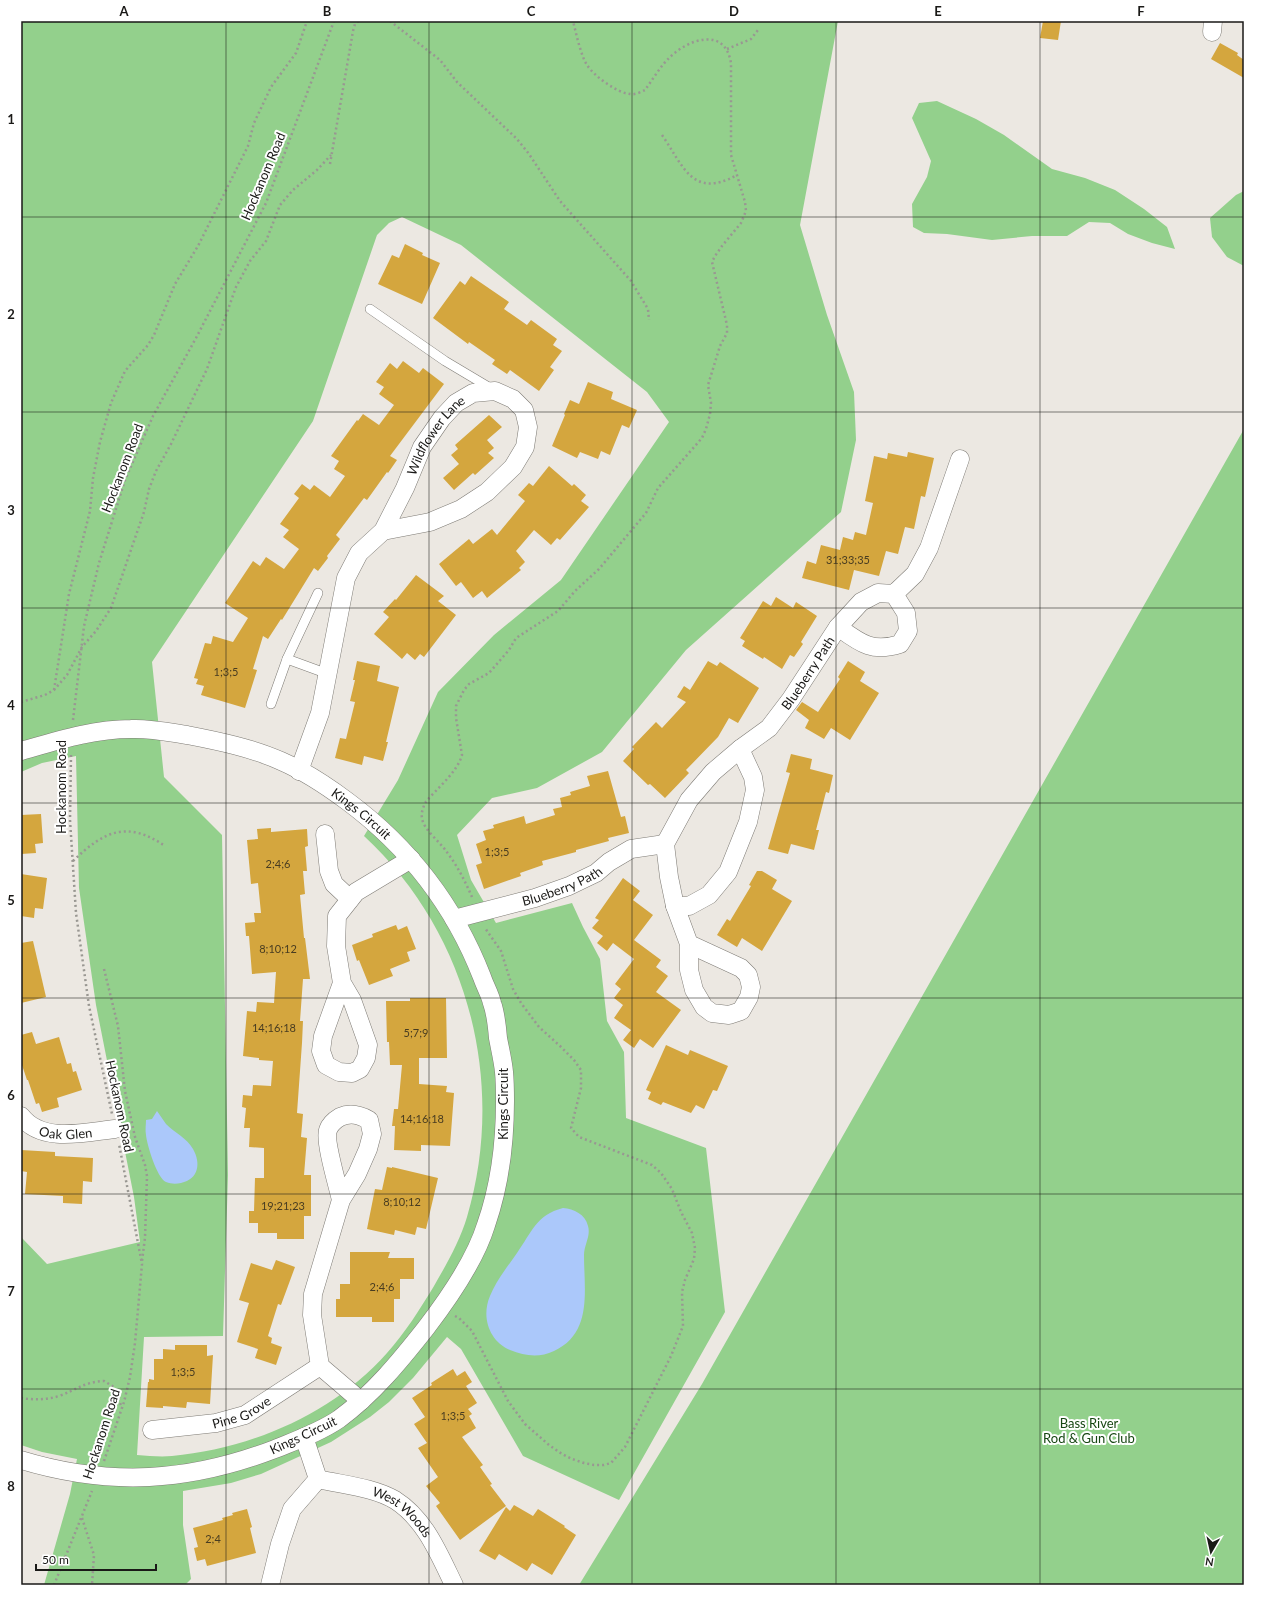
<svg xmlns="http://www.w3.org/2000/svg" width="1265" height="1606" font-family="Lato,sans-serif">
<rect width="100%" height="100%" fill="#ece8e2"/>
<g fill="#93d08c" fill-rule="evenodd">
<path d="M21,21H838L800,225L827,315L854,392L856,440L841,512L686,650L602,752L537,788L492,798L457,835L471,880L496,923L572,903L583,927L600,959L607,1021L624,1052L626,1118L706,1148L725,1312L619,1500L523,1456L461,1349L447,1337L413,1378L389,1402L370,1417L331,1442L261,1474L231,1483L183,1491V1525L191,1579L185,1585H44L70,1494L77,1459L42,1452L21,1445V1237L47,1264L140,1242L134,1197L96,1005L79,888L76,756L42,763L21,772ZM402,217L461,245L647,392L669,422L561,580L494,635L438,692L398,780L364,836C468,932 507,1082 467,1217C460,1241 446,1265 434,1286C420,1309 405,1333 387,1353C334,1413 251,1449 172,1456C161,1457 149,1456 137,1455L144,1337L223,1336L228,1175L222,835L164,777L152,662L313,421L377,235L389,223Z"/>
<polygon points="937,101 976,119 1004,135 1052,169 1085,178 1115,190 1144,209 1167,227 1175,249 1152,243 1128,234 1110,223 1089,222 1067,236 1032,236 992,240 947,234 924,233 913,227 912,204 927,177 931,161 912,118 919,103"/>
<polygon points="1244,191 1244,266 1227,257 1212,237 1210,218 1236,195"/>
<polygon points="1244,429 1244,1585 579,1585 702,1384"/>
</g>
<g fill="#abc8fa">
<path d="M157,1111C160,1115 163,1120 166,1124C175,1133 187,1138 193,1149C201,1163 199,1179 181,1183C176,1184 171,1184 166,1182C157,1178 147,1145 146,1135C145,1130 146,1125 146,1120L152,1119Z"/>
<path d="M563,1208C574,1209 585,1214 588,1226C591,1236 584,1245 584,1255C584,1290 593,1333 554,1351C539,1358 525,1356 510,1350C489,1341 481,1317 490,1296C496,1281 508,1266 517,1253C532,1232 536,1215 563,1208Z"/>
</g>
<g fill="#d4a63e">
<polygon points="1043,21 1061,21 1058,40 1040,38"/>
<polygon points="1220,43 1238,53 1237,55 1244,60 1244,78 1211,59"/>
<polygon points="405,244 423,253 422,255 440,263 422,304 378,284 392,255 399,258"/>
<polygon points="471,276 509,302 504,309 527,325 531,320 557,339 553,345 562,351 550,367 554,370 539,391 510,370 507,374 492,364 495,360 469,342 468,344 433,318 460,281 465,285"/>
<polygon points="403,361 419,373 423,368 444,384 390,456 397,460 388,473 387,472 367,500 364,498 336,535 340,539 327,556 328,558 318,571 314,568 282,620 281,619 268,639 263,636 253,669 257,670 245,708 201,695 204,686 196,684 198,679 194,678 205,643 211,644 213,636 233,642 248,618 225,603 253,561 260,566 266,557 284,569 299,549 283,537 289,530 280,524 299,498 294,494 302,484 310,490 314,485 330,497 345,476 334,469 339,461 331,456 357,420 358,421 363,414 379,425 394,405 379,394 384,387 376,382 390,363 397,369"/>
<polygon points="588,382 613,392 611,399 637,410 629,428 622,425 610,455 601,451 598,459 580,452 577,458 552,446 565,415 564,414 570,400 579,404"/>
<polygon points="489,415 502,427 487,440 494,448 488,453 494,458 475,475 473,473 454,490 443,478 459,464 451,455 458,449 455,445"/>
<polygon points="908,452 934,458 925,497 921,496 914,529 905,527 898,554 886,551 879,576 854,570 849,590 802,578 807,561 816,564 821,545 840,550 843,537 853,540 855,532 866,535 873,503 865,501 874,456 887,459 888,453 907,457"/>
<polygon points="549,466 572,486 574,484 586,495 581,501 589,507 560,540 557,538 551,545 534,530 516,551 525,562 519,568 521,570 487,598 482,591 473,598 461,582 456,586 439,564 469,539 473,544 492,529 497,535 525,501 518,495 529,483 533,486"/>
<polygon points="416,575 444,596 438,601 456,615 424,657 420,654 415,660 407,653 402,659 374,634 389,617 383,612 395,599 396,600"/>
<polygon points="776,597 793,608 796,602 817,616 801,642 803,644 794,657 790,655 782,669 764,657 763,659 742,646 745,641 740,638 763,601 771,606"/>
<polygon points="357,661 380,666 377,681 399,687 386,742 388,742 383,761 364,756 362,765 335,758 340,738 346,739 355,702 350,701 355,680 353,680"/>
<polygon points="708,661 717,666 720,662 759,688 738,723 729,718 718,737 686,770 689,773 665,798 650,784 648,785 623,761 634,749 632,747 656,722 662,728 686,702 677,697 684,686 690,690"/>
<polygon points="848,661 865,672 860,681 879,693 850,740 831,728 824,739 805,728 809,720 796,710 802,702 818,712 840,679 838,677"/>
<polygon points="791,754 812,759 810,769 833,775 829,793 826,792 816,830 819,830 814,850 791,844 788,854 768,849 790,773 786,772"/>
<polygon points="608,771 621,817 625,816 629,833 608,838 609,841 576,850 576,852 542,861 543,865 520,873 521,876 484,889 476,865 482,863 476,844 486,840 483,831 494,828 493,825 524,816 526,824 555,815 553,809 562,807 560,798 571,795 570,792 590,786 587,776"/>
<polygon points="41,814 43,843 35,844 36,853 21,854 21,815"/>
<polygon points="271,828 271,832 307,829 308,846 305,847 307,871 303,871 305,894 300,895 304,938 305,938 310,979 303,979 300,1021 303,1021 302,1043 297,1113 303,1114 301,1137 307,1138 304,1175 311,1175 311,1216 304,1216 304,1239 277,1239 277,1233 258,1233 258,1223 249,1223 249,1211 254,1211 255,1178 264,1178 264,1148 249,1147 250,1128 244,1128 246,1108 242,1107 243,1095 252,1096 253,1085 271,1086 273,1061 259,1060 259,1058 243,1056 247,1011 256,1012 257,1002 274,1003 276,972 252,974 249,936 246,936 245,923 255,922 254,913 261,913 258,883 251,884 247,840 258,839 257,829"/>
<polygon points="757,871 762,871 777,880 772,889 792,901 762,951 742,938 737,947 717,935 727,919 730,921 751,886 749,885"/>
<polygon points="21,874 47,878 43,909 35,908 34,918 21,916"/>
<polygon points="623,878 640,891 633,900 653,915 634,940 661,960 656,967 668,976 656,992 681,1010 653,1048 640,1039 634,1048 623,1040 631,1030 614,1018 623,1005 614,998 621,989 615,984 634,959 613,943 607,951 597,943 603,936 592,928 599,920 595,918"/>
<polygon points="396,925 398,930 407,926 416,949 407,952 410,961 390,969 393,976 369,985 359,960 357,961 352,945 373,937 372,934"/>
<polygon points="33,941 46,997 21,1003 21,943"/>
<polygon points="410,998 446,998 447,1058 419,1058 419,1084 447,1086 446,1092 454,1093 450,1146 421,1145 421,1151 394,1150 395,1126 392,1126 394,1109 398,1109 402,1065 390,1065 389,1042 387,1042 386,1001 410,1001"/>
<polygon points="32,1032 36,1044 59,1037 67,1064 71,1063 73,1072 76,1071 82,1090 57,1098 59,1107 42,1112 39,1103 36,1104 28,1080 27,1080 21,1062 21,1035"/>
<polygon points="666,1045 688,1055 690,1050 728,1066 717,1091 713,1090 704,1109 696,1105 691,1113 663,1102 661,1105 648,1099 651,1092 646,1090"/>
<polygon points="21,1150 55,1152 55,1156 93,1158 92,1182 83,1181 82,1204 63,1203 63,1196 25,1194 27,1172 21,1171"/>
<polygon points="387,1167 392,1168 392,1167 438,1178 426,1229 417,1227 415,1235 395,1230 394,1235 367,1229 375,1189 382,1190"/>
<polygon points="350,1252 390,1252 388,1258 414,1258 414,1279 400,1279 400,1299 394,1299 394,1322 372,1322 372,1317 336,1317 336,1299 340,1299 340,1284 350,1284"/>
<polygon points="276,1260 295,1267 281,1305 278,1304 268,1336 272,1338 271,1343 282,1347 276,1365 255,1358 258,1349 237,1342 249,1303 239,1300 251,1263 272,1270"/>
<polygon points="175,1345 207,1345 207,1356 213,1355 210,1404 187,1402 186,1408 163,1406 163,1408 146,1407 148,1382 149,1382 149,1379 154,1380 154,1359 163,1359 163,1349 175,1350"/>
<polygon points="453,1369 457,1376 465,1371 472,1382 466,1386 477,1403 468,1409 472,1414 469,1416 476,1428 462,1437 483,1465 480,1467 492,1484 490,1485 506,1506 460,1540 436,1506 440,1503 426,1486 438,1477 418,1448 427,1443 414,1424 425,1417 412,1398 432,1385 431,1383"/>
<polygon points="514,1505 533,1516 538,1509 565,1526 564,1527 576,1535 552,1575 532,1563 527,1571 499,1554 495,1560 479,1551 506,1507 510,1511"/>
<polygon points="247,1509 252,1527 250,1528 256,1553 207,1566 205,1559 197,1561 194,1548 198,1547 193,1528 223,1520 222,1518 233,1515 232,1513"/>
</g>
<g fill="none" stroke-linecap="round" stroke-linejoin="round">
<g stroke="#7e7b75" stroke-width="10">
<g id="service">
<polyline points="370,309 445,361 492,389"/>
<polyline points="318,593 287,659 328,674"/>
<polyline points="271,704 287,659"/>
</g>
</g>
<g stroke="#7e7b75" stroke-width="19">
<g id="minor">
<polyline points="1212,32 1213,21"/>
<path d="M894,594L906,613L908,631L900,644C872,653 860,643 838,627L861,602L878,593L894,594L915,574L929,548L960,459"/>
<path id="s1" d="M21,751C56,741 93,729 131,729C149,728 168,732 187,735C218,741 252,748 281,761C304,771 327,786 347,801C409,847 454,905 482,977C485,986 490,994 492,1003C496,1014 497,1026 498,1038C500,1049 503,1061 504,1072C505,1082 505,1091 505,1101C505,1142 500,1185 486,1225C475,1261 449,1298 426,1328C400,1361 373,1394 339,1419C320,1432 297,1440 275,1449C189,1482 110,1487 21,1460"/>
<path id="s2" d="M299,771L320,713L346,578L359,553L383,531L405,488L422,447L442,418L456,403L473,393L495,391L513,399L524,410L528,427L525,447L513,467L487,492L461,509L430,522L383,531"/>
<polyline points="325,834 329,871 334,884 350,899"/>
<polyline points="675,906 669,877 665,844 689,800 713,772 740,749"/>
<path id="s3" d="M454,919L535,898L569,886L596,873L609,862L631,849L665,844"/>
<path id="s4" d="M689,944L741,968L748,975L751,987L749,997L741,1011L729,1015L712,1013L704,1007L694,990L689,970V944L675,906H689L709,895L728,872L748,822L755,790L753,777L740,749L769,728L791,699L838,627"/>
<polyline points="342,983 323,1036 321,1051 326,1065 339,1072 352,1073 360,1069 366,1058 368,1045 352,1000 342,983 336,946 337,916 356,892 411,859"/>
<path id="s5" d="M21,1116C42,1144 86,1132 115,1129"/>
<path d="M341,1200C338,1187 324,1140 328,1130C330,1124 335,1120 340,1117C351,1112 360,1115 369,1120L372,1134L368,1149L357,1174L341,1200L313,1294L312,1315L320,1366L361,1401"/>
<path id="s6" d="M152,1430L216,1423L245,1415L320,1366"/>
<path id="s7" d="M318,1479C343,1485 373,1487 395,1500C425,1519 439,1554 454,1585"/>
<polyline points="270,1585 280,1544 292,1509 318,1479 304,1437"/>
</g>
</g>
<g stroke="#999792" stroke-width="2.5" stroke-dasharray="2 3" stroke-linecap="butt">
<polyline points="390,21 440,60 457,82 517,139 529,154 560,201 631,281 648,309 649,320"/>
<polyline points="727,49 751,39 758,30"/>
<path d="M662,135C683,165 692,200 737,175"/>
<polyline points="330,164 353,31 355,24 359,21"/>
<polyline points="54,690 69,594 90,511 93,478 100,442 111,403 125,371 148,345 154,335 175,284 198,246 248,146 254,123 271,87 296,53 307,21"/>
<polyline points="21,702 45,695 54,690 67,675 82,647 96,631 111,608 144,512 149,489 156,471 171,444 207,369 236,287 250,261 266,241 280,205 293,190 317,170 331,155"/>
<polyline points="73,720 84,626 99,563 125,480 153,416 196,338 266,203 334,21"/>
<polyline points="71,755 70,820 76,913 89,1006 112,1114"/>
<path d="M73,861C104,831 127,820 165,846"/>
<path d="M472,897C465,881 457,865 446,851C440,842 423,829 422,818C421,813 423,808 425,803C436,789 457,773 462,755L456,718V706L464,690L469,684L489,673L509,650L516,638L558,611L575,591L599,569L646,513L658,488L702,438L706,429L710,414L711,403L708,385L720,346L727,333V325L712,262L715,256L722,246L741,223L746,211L745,202L731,155V63C725,26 688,39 669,58C660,67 653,79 645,90C641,92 635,95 630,94C617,93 594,76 587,65C581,56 576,33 573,21"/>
<polyline points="104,969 118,1026 125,1091 135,1137 145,1165 147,1176 145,1238 142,1261"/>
<polyline points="455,1316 459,1318 472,1331 508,1401 525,1424 549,1445 562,1454 572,1459 584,1463 594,1465 604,1465 611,1463 625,1447 671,1356 683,1326 682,1292 685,1280 694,1259 695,1248 692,1233 681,1212 672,1189 661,1173 652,1165 579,1137 571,1128 581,1088 581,1070 574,1060 560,1046 539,1027 521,1003 513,989 501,951 485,928"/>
<path d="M21,1398C34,1400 46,1400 59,1396C76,1390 84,1382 104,1381L114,1387L122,1408"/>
<polyline points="104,1461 124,1402 130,1377 135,1343 142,1264 119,1144"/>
<polyline points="82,1518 94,1555 92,1585"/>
<polyline points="54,1585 92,1491"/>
</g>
<use href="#service" stroke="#fff" stroke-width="9"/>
<use href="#minor" stroke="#fff" stroke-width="18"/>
</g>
<path fill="none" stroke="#1a1917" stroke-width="1" stroke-opacity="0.55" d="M226,21V1585M429,21V1585M632,21V1585M836,21V1585M1040,21V1585M21,217H1244M21,412H1244M21,608H1244M21,803H1244M21,998H1244M21,1194H1244M21,1389H1244"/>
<g text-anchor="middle" stroke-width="4" stroke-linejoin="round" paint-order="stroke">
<g font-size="11" fill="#483c21">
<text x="848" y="564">31;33;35</text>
<text x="226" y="676">1;3;5</text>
<text x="497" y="856">1;3;5</text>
<text x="278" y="868">2;4;6</text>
<text x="278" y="953">8;10;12</text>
<text x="274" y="1032">14;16;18</text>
<text x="416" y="1037">5;7;9</text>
<text x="422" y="1123">14;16;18</text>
<text x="402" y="1206">8;10;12</text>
<text x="283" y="1210">19;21;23</text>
<text x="382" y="1291">2;4;6</text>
<text x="183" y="1376">1;3;5</text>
<text x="453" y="1420">1;3;5</text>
<text x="213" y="1543">2;4</text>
</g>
<g font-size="13" fill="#1a1917" stroke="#fff">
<text transform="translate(263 176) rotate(-67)" y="5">Hockanom Road</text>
<text dy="5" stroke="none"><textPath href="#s2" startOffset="370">Wildflower Lane</textPath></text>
<text transform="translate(122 468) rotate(-69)" y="5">Hockanom Road</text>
<text dy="5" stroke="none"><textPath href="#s4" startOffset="553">Blueberry Path</textPath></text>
<text transform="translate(61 787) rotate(-90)" y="5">Hockanom Road</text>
<text dy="5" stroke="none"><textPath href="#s1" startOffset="363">Kings Circuit</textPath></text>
<text dy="5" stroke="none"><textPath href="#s3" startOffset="113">Blueberry Path</textPath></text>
<text transform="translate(503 1104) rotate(-90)" y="5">Kings Circuit</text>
<text transform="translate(120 1106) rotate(78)" y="5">Hockanom Road</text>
<text dy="5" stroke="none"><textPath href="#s5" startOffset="50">Oak Glen</textPath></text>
<text dy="5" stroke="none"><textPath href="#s6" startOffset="92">Pine Grove</textPath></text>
<text transform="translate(101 1434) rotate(-72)" y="5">Hockanom Road</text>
<text transform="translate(303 1435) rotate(-25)" y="5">Kings Circuit</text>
<text dy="5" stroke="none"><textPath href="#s7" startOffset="93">West Woods</textPath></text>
</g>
<g font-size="13" fill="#174713" stroke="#fff">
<text x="1089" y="1428">Bass River<tspan x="1089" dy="15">Rod &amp; Gun Club</tspan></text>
</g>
</g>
<rect width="1265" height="1606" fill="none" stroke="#ffffff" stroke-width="44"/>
<g transform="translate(1211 1552) rotate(189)" stroke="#ffffff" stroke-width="3" paint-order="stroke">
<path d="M0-3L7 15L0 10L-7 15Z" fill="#1a1917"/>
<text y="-6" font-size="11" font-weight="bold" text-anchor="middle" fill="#1a1917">N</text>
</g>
<path d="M36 1564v6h120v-6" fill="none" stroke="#1a1917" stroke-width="2"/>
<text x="42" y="1564" font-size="12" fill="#1a1917" stroke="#ffffff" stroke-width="3" paint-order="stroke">50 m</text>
<rect x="22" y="22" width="1221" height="1562" fill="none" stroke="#1a1917" stroke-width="1.5"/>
<g font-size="13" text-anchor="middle" font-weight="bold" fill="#1a1917">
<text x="124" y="16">A</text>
<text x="327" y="16">B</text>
<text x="531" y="16">C</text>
<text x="734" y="16">D</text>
<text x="938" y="16">E</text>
<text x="1141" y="16">F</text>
<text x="11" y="124">1</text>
<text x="11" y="319">2</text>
<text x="11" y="515">3</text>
<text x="11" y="710">4</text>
<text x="11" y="905">5</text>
<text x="11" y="1100">6</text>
<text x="11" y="1296">7</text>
<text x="11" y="1491">8</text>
</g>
</svg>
